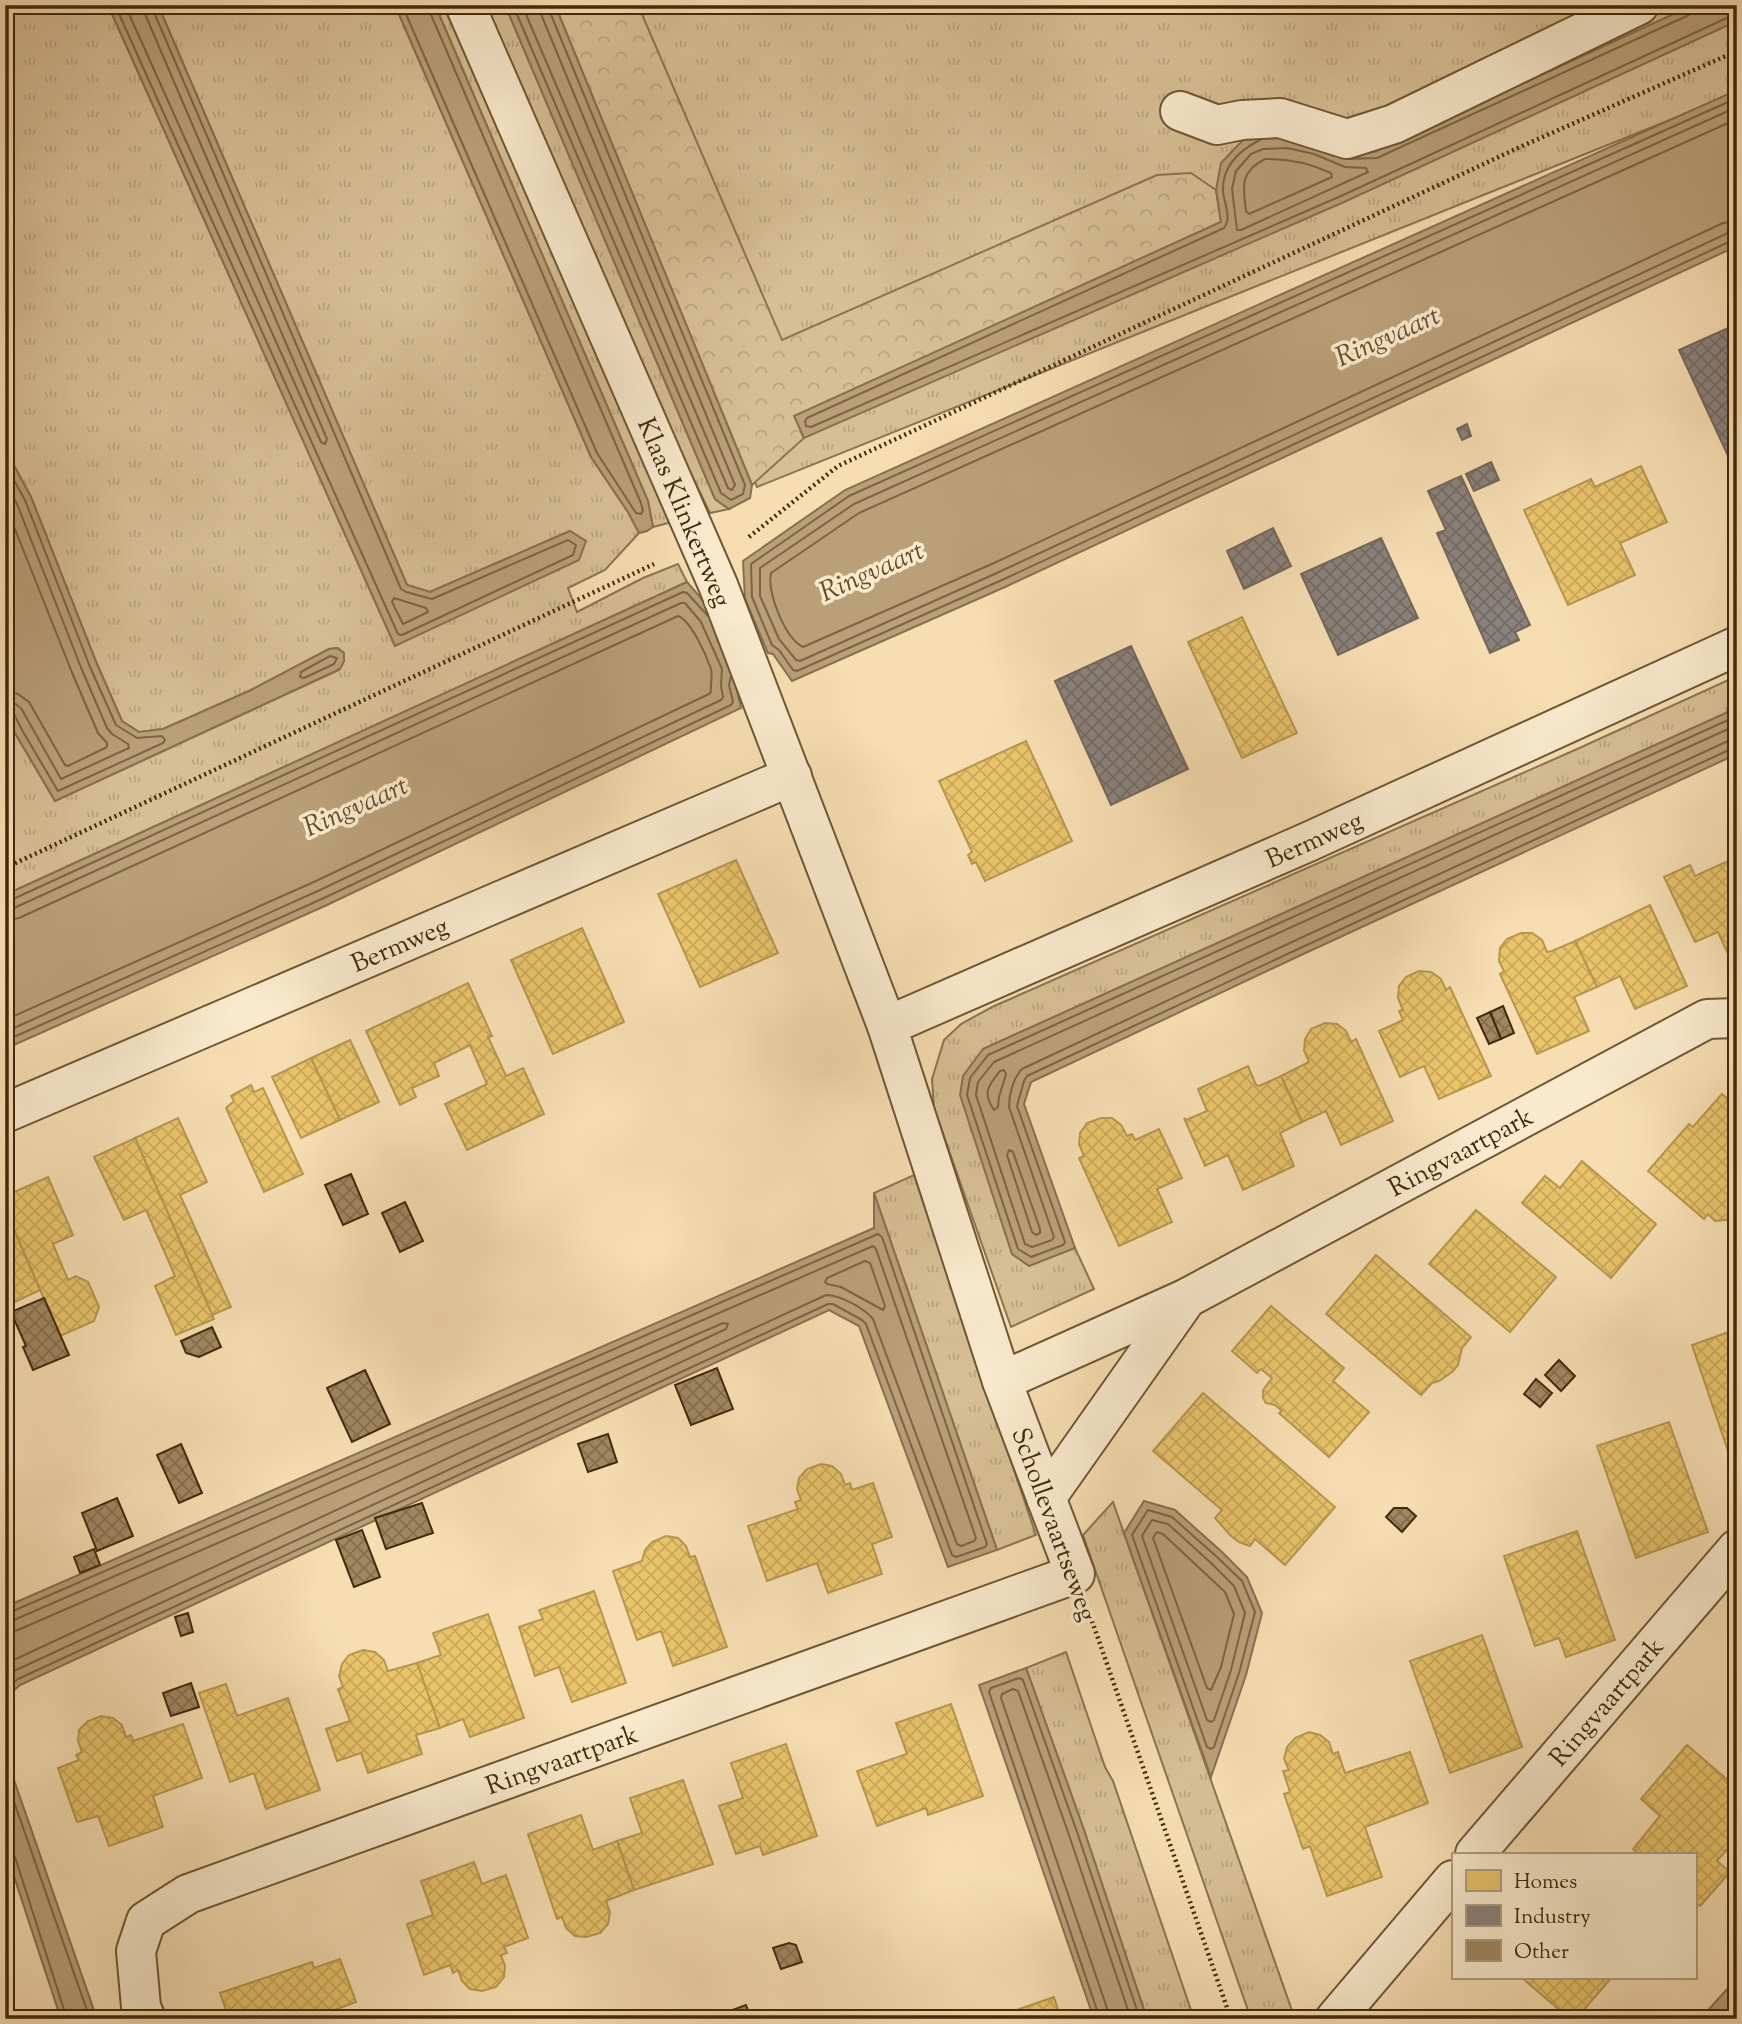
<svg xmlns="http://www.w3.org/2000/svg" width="1742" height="2024" font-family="'Sorts Mill Goudy',serif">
<defs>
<pattern id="grass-tufts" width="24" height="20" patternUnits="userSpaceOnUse" patternTransform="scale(1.75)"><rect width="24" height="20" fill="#d7bf95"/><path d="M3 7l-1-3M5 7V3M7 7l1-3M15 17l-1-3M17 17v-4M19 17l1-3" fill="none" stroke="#baa47f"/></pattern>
<pattern id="forest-crowns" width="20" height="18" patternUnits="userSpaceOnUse" patternTransform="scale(1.75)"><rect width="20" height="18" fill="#d7bf95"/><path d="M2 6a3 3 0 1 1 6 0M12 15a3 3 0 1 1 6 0" fill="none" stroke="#baa47f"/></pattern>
<pattern id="homes-cross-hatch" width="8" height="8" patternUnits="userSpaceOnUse" patternTransform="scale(1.75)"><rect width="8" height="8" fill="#e9c46a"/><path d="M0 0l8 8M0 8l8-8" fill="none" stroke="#c9a85b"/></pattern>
<pattern id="industry-cross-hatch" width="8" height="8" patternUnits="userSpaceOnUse" patternTransform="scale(1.75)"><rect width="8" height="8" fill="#8a817c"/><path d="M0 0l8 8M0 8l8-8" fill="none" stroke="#726a64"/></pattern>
<pattern id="building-cross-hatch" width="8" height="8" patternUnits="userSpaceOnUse" patternTransform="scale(1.75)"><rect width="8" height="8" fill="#a08761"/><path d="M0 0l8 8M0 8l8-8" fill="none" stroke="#846e4e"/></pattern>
</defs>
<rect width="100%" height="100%" fill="#f6deb2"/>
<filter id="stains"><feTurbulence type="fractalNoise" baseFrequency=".00286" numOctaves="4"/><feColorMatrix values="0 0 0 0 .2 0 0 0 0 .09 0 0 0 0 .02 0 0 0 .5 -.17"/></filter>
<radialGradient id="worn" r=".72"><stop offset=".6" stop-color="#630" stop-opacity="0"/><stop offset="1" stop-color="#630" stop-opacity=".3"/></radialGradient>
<g fill="url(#grass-tufts)" stroke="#8c7450" stroke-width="2">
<polygon points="5,5 108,5 395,646 570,531 430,592 407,585 158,5 395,5 591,457 628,512 639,533 605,570 568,588 577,612 643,578 678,564 687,582 5,895 5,711 15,733 55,801 339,670 344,661 344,653 338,648 329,649 249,691 163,729 139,732 122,721 97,664 31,497 5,449"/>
<polygon points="435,5 448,5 672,522 653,527 648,501"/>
<polygon points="485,5 505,5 715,499 729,509 710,513 667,424"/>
<polygon points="562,5 1737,5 1737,93 757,487"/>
<polygon points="1737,676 1737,708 983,1049 1029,1265 1075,1248 1094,1289 1011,1327 934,1108 932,1079 944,1040 961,1024 992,1007 1575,750"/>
<polygon points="914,1175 1036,1535 997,1550 874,1193"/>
<polygon points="1113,1502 1295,2019 1251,2019 1083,1535"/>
<polygon points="1066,1652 1105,1767 1113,1781 1194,2019 1147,2019 1084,1830 1026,1668"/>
</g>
<polygon fill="url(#forest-crowns)" stroke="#8c7450" stroke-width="2" points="555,5 638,5 782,340 1157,175 1191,173 1216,190 1221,222 795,416 804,438 752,485"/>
<g fill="#b9a079" stroke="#89704d" stroke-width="2">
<polygon points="108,5 158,5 407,585 430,592 570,531 586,541 579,560 395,646"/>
<polygon points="395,5 435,5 648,501 653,527 647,531 639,533 628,512 591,457"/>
<polygon points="505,5 555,5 752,485 750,498 729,509 715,499"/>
<polygon points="1693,5 1737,5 1737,21 1344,202 804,438 794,416 1221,222 1216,190 1221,163 1242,141 1259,133 1349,152 1374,152"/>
<polygon points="1737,90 1737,246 1005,587 792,681 773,654 768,653 745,599 743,561 845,490"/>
<polygon points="5,449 31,497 97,664 122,721 139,732 163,729 249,691 329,649 337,648 344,653 344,661 340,669 55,801 15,733 5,711"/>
<polygon points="687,582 714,613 736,685 741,708 327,905 5,1049 5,895"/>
<polygon points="1737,708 1737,754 1299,956 1031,1082 1024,1104 1075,1248 1029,1266 1012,1254 960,1095 963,1076 983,1049"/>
<polygon points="874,1193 997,1550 948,1567 859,1326 829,1310 20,1685 11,1693 5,1704 5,1607 874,1228"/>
<polygon points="1144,1501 1175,1510 1222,1552 1247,1577 1262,1613 1246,1675 1211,1777 1124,1533"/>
<polygon points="1026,1668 1084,1830 1147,2019 1094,2019 979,1685"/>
<polygon points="5,1754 97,2019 61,2019 5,1849"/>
<polygon points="1737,1978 1737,2019 1700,2019"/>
</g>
<g fill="url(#homes-cross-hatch)" stroke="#b7964d" stroke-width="2">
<polygon points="1641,466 1667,522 1620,543 1635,575 1568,605 1524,510 1591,479 1595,487"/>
<polygon points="1242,617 1297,733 1242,758 1188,642"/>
<polygon points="1026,741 1072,841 985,881 976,862 972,864 968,855 972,852 939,781"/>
<polygon points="1737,857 1737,963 1733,965 1718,932 1695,942 1664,877 1690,865 1695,876"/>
<polygon points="736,860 778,953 700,987 658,894"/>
<polygon points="1650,905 1687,986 1635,1009 1620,976 1597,987 1575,941"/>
<polygon points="582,928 624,1022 553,1054 511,960"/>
<polygon points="1521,933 1532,933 1542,940 1547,952 1552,951 1575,941 1597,987 1574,997 1589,1031 1537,1054 1500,974 1504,971 1499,961 1500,948 1507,939"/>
<polygon points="1419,971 1431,972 1441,979 1446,990 1450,987 1491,1076 1439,1099 1424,1066 1400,1077 1379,1031 1403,1020 1399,1011 1403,1010 1398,998 1399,986 1406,977"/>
<polygon points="468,983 492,1036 488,1037 506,1076 523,1068 544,1114 467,1150 445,1104 487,1084 470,1045 434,1063 439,1076 412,1088 416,1097 400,1105 366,1031"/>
<polygon points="1325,1023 1337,1024 1346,1031 1351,1042 1356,1039 1393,1121 1341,1145 1326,1111 1302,1122 1281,1076 1309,1062 1304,1050 1305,1039 1311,1029"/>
<polygon points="350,1040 379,1102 340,1120 311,1058"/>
<polygon points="311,1058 340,1120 301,1138 272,1077"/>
<polygon points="1248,1066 1256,1085 1259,1086 1281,1076 1302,1122 1280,1133 1294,1166 1243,1190 1228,1155 1205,1166 1184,1118 1186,1120 1207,1111 1198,1089"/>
<polygon points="251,1085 254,1092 263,1088 303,1174 264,1192 226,1108 234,1101 231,1096"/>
<polygon points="1722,1094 1737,1107 1737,1181 1730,1189 1737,1195 1737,1207 1726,1220 1715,1221 1708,1214 1704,1219 1648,1171 1689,1124 1693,1127"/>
<polygon points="178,1118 207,1182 180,1195 231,1307 212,1315 135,1138"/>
<polygon points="1101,1118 1112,1118 1121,1125 1127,1136 1132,1134 1135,1140 1159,1129 1182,1178 1157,1189 1172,1222 1119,1246 1079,1158 1084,1156 1079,1144 1080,1133 1087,1123"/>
<polygon points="135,1138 214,1319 176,1335 155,1286 175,1276 146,1210 124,1220 94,1157"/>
<polygon points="1582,1161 1656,1224 1611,1278 1522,1203 1545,1176 1560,1188"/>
<polygon points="48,1177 73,1235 53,1244 68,1280 76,1276 88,1282 99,1307 94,1321 60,1336 5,1209 5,1196"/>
<polygon points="5,1209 40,1290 13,1303 5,1285 5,1277 9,1276 5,1268"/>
<polygon points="1476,1210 1556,1277 1510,1332 1429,1264"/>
<polygon points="1376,1255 1471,1337 1462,1348 1458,1365 1452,1372 1439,1381 1432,1383 1421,1395 1326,1314"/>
<polygon points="1271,1306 1344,1368 1333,1381 1369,1412 1329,1457 1279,1413 1282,1411 1275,1405 1266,1403 1263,1398 1263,1390 1272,1378 1261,1369 1257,1373 1232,1351"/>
<polygon points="1737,1329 1737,1448 1728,1451 1692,1345"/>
<polygon points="1203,1393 1335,1507 1285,1565 1255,1539 1250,1546 1239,1542 1230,1535 1215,1518 1222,1510 1153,1451"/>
<polygon points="1669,1422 1708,1532 1636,1558 1597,1446"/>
<polygon points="821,1464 832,1466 841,1474 845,1485 850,1483 852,1490 873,1483 892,1537 872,1544 882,1574 828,1593 817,1563 767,1581 748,1526 798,1509 795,1502 801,1500 797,1489 799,1478 807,1469"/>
<polygon points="1577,1531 1615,1640 1566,1657 1559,1638 1535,1646 1504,1556"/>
<polygon points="666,1536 678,1538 686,1546 690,1557 695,1556 727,1647 673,1666 661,1631 637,1640 613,1571 642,1561 645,1550 652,1542"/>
<polygon points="594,1591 626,1683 572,1702 559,1667 535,1676 519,1627 543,1619 539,1610"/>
<polygon points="488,1614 524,1718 470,1737 463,1719 440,1728 417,1663 441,1655 433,1633"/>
<polygon points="1482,1635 1522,1747 1450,1773 1410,1661"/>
<polygon points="363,1650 375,1652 384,1660 388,1671 417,1663 440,1728 416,1735 422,1754 368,1773 361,1753 337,1761 326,1729 350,1721 338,1689 343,1687 339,1676 342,1664 349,1655"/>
<polygon points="226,1684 237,1716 288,1698 320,1790 266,1809 254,1773 230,1782 199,1693"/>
<polygon points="951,1704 983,1796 928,1815 926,1808 877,1826 857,1771 907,1754 896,1723"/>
<polygon points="101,1716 113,1718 122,1725 126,1737 131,1735 133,1741 183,1724 202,1778 153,1796 163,1827 109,1846 98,1816 77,1822 58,1768 79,1760 76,1755 82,1752 78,1741 79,1730 88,1721"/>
<polygon points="1309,1732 1320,1735 1329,1742 1333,1754 1338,1752 1345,1773 1410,1752 1428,1803 1365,1827 1382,1877 1327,1896 1310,1846 1303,1849 1284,1794 1290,1792 1283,1771 1289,1770 1284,1759 1287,1747 1295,1738"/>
<polygon points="786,1744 817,1836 763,1855 760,1846 736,1854 719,1806 743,1798 731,1763"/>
<polygon points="1687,1745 1737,1788 1737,1838 1717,1861 1730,1872 1700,1906 1695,1902 1695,1854 1639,1854 1633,1849 1660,1816 1641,1799"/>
<polygon points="683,1780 713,1864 634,1890 617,1841 642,1833 630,1798"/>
<polygon points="581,1815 593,1850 617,1841 634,1890 606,1901 610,1912 608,1924 600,1933 586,1937 575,1936 566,1928 562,1917 557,1919 528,1834"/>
<polygon points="474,1862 482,1884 506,1875 528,1938 504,1947 507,1953 501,1955 505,1966 504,1977 496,1987 482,1991 470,1989 462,1981 458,1970 453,1973 450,1965 424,1975 407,1924 433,1915 421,1881"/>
<polygon points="340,1959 356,2002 329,2012 331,2016 325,2019 229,2019 220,1993 312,1962 314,1968"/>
<polygon points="1521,1977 1612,1977 1576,2019 1570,2019"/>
<polygon points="1054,1997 1061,2019 1000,2019 999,2016"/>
</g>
<g fill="url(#industry-cross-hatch)" stroke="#74675a" stroke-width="2">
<polygon points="1737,324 1737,475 1679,350"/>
<polygon points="1467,424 1471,436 1462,440 1457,429"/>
<polygon points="1491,462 1499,480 1474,491 1466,474"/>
<polygon points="1461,476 1530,625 1515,632 1519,640 1490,653 1437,533 1446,530 1428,491"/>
<polygon points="1273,528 1291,566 1244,589 1227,551"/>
<polygon points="1381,538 1418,618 1338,655 1301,574"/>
<polygon points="1131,646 1188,769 1111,805 1055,681"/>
</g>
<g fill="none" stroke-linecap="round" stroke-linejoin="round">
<g stroke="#7e6442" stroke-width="2">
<polyline points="115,5 398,634 402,635 573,555 576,545 568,540 432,599 406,592 401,589 153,10 152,5"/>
<polyline points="125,5 321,442 325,444 327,439 145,14 144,5"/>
<polyline points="402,5 597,453 636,513 641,514 643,511 641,503 429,10 429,5"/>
<polyline points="513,5 721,493 731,500 743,494 745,485 549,10 549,5"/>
<polyline points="522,5 728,488 732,490 735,485 541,14 540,5"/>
<polyline points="1737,98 849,496 751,564 752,597 772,645 779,650 793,670 797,671 1002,580 1731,241 1737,240"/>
<polyline points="1737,107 854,504 760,568 760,596 779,639 796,660 800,661 999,572 1728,233 1737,231"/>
<path d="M1737,119L859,513L771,573C767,593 785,638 803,647L994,563L1723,223L1737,221"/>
<path d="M1260,140C1240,150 1222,166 1223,191C1224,203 1232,218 1224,228L807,418L805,421L806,426L811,427L1341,196L1731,16L1737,15"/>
<polygon points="1287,148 1314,154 1345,167 1366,168 1368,172 1241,230 1237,230 1232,189 1236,171 1251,154 1263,149"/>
<path d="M1265,159C1289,158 1309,163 1331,173L1332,177L1249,214L1246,211C1243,187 1239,172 1265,159Z"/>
<polyline points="1348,159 1377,158 1689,15 1693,11 1694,5"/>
<polyline points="5,464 25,500 90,667 116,725 137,738 162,736 165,740 163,743 58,791 22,730 14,714 11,711 5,711"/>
<polyline points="5,482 17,504 82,670 107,728 112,734 128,744 129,748 61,779 21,708 14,703 5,702"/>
<polyline points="5,504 73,675 98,733 107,743 107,747 68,766 65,765 29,702 18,694 5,691"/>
<polygon points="394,598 426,608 428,612 403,624 392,602"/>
<polygon points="330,656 337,658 334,664 304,678 300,677 301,672"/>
<polyline points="1737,716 988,1055 970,1078 967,1095 1018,1249 1031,1257 1063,1245 1065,1242 1017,1106 1024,1081 1027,1076 1296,950 1731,749 1737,748"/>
<path d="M1737,725L994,1062L978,1082L976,1095L1025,1244L1032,1247L1052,1240L1054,1237L1009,1107C1009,1095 1013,1078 1022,1069L1292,942L1728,741L1737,739"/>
<polyline points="5,901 11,900 683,592 687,593 708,616"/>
<polyline points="5,910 14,908 681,603 685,603 701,622 722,669 721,686 723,697 721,700 320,890 5,1032"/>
<path d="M5,920L19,918L678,616C691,621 706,654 711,669C713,676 710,684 711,692L709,694L316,881L5,1020"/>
<polyline points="5,1041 324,898 731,705 733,702 729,685 731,676"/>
<path d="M1000,1071L1004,1070L1006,1074L999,1097L998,1107L994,1110C982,1093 988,1086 1000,1071Z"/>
<polygon points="1009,1150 1013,1152 1040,1229 1040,1233 1036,1235 1032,1232 1007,1155"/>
<polygon points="865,1261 870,1263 885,1306 883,1310 841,1287 827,1284 825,1282 827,1278"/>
<polygon points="1148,1510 1172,1517 1217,1557 1242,1581 1255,1612 1239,1673 1214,1747 1211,1749 1207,1747 1132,1535"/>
<polygon points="1152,1520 1168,1524 1211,1563 1234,1586 1245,1613 1231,1670 1214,1720 1211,1722 1207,1720 1142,1536"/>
<polygon points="1157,1532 1163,1534 1225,1592 1234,1614 1221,1667 1211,1690 1207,1688 1153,1538"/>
<polyline points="5,1613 11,1612 878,1234 882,1237 987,1544 985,1547 956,1557 952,1555 866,1324 862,1320 833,1304 828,1304 18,1679 5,1689"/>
<path d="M5,1621L14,1620L873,1246L876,1249L976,1538L974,1541L961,1546L957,1544L873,1319C864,1308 840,1295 826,1295L14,1671L5,1677"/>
<polyline points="5,1632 18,1630 723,1323 728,1324 726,1329 5,1664"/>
<polyline points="5,1776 90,2019"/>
<polyline points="5,1851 11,1852 15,1857 67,2019"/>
<polyline points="1100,2019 989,1692 991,1688 1019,1678 1023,1680 1077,1832 1140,2019"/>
<polyline points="1109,2019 1108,2011 1001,1698 1002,1694 1013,1689 1018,1691 1069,1835 1131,2019"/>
</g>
</g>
<g fill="url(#building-cross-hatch)" stroke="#42290a" stroke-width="2">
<polygon points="1503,1006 1514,1033 1501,1039 1490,1012"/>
<polygon points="1490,1012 1501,1039 1489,1044 1477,1018"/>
<polygon points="351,1174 368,1214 343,1225 325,1185"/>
<polygon points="405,1202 423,1241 400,1252 382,1213"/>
<polygon points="44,1298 69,1355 33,1370 23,1347 26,1346 11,1312"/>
<polygon points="212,1327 221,1347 199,1357 186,1353 181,1341"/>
<polygon points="1559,1360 1575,1376 1561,1391 1545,1375"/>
<polygon points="717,1368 733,1409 691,1425 675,1385"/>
<polygon points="365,1370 390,1424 352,1442 327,1388"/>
<polygon points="1536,1379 1552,1393 1540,1407 1524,1394"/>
<polygon points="608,1434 617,1462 588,1472 578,1444"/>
<polygon points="181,1444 202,1493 179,1503 157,1455"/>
<polygon points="117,1498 133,1536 97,1551 82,1513"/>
<polygon points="422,1503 433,1533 386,1549 375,1518"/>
<polygon points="1394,1508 1407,1508 1416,1516 1402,1532 1386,1517"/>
<polygon points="362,1530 380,1577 354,1587 336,1540"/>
<polygon points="94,1549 100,1565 80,1573 74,1557"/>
<polygon points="188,1613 193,1632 181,1636 175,1617"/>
<polygon points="191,1683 199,1707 171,1716 163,1693"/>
<polygon points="789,1943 796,1945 802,1962 781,1969 773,1948"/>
<polygon points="746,2005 751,2019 726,2019 724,2013"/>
</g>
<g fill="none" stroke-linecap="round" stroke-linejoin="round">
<g stroke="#6f5634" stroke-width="42">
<g id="minor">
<polyline points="1180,111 1217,125 1242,120 1280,118 1347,139 1394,124 1639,5"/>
<path id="s1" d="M887,1026L1308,842L1737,646"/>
<path id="s2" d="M5,1113L792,776"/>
<polyline points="1002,1381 1185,1299"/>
<path id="s3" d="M1046,1498L1187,1298L1707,1019L1737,1018"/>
<path id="s4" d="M1475,1854L1737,1549"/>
<path id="s5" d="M146,2019L141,2007L136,1951L146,1921L188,1894L1075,1574L1002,1381L887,1026L718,585L465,5"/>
<polyline points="1335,2019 1453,1880"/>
</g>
</g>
<g stroke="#42290a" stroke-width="4.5" stroke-dasharray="2 3.5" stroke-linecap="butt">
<polyline points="749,537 838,466 1520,147 1737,51"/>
<polyline points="5,868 654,564"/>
<polyline points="1092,1621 1231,2019"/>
</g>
<use href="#minor" stroke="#f9eacd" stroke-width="38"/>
</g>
<g text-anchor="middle" stroke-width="7" stroke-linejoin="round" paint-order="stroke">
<g font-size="26" fill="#42290a" stroke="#f9eacd">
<text transform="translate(685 512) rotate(67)" y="9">Klaas Klinkertweg</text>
<text dy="9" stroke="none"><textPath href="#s1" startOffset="466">Bermweg</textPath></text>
<text dy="9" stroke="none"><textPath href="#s2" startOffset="429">Bermweg</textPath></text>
<text dy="9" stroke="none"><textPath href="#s3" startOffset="555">Ringvaartpark</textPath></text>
<text transform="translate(1055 1524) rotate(70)" y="9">Schollevaartseweg</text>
<text dy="9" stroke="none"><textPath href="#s4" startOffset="201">Ringvaartpark</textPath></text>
<text dy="9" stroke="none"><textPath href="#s5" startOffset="548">Ringvaartpark</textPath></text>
</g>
<g font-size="28" font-style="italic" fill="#664d2b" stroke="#f9eacd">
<text transform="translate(1387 335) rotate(-24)" y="10">Ringvaart</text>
<text transform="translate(871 570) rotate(-24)" y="10">Ringvaart</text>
<text transform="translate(355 805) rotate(-24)" y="10">Ringvaart</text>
</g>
</g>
<rect width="1742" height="2024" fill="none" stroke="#f6deb2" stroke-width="28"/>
<rect x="7" y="7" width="1728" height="2010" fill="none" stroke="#42290a" stroke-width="3.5"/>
<rect x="14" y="14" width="1714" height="1996" fill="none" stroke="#42290a" stroke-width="2"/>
<rect x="1452" y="1853" width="245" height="126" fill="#f9eacd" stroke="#b09d7f" stroke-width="2"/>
<rect x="1466" y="1870" width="35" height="21" fill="#e9c46a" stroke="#b09d7f" stroke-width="2"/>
<text x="1514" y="1888" font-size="21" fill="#42290a">Homes</text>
<rect x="1466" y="1905" width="35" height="21" fill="#8a817c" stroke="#b09d7f" stroke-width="2"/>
<text x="1514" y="1923" font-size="21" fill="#42290a">Industry</text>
<rect x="1466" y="1940" width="35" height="21" fill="#a08761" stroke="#b09d7f" stroke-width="2"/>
<text x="1514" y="1958" font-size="21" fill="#42290a">Other</text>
<rect width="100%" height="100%" filter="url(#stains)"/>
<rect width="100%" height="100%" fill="url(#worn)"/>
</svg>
